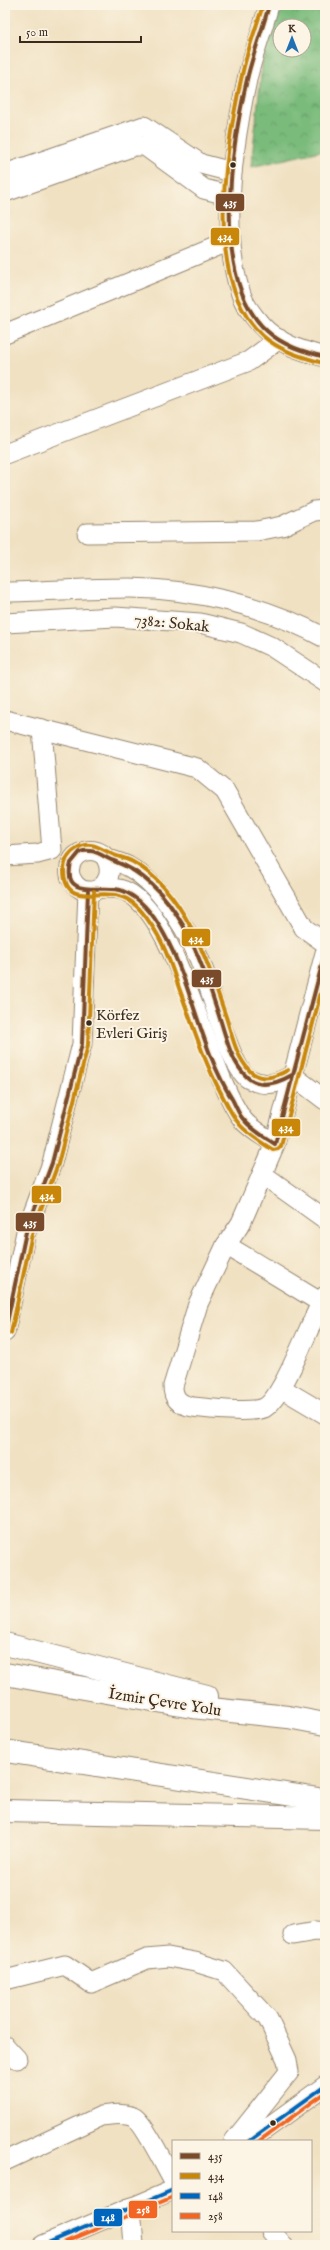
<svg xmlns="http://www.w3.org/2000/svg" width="330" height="2250" font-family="'IM FELL English',serif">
<defs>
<pattern id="forest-crowns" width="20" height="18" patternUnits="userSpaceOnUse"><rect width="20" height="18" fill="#7abb7c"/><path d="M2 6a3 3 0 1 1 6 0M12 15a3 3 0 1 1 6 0" fill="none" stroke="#659865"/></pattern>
</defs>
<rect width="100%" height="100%" fill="#fcf5e5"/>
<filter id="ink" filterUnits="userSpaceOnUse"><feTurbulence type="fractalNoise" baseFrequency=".025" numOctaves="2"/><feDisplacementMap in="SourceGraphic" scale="8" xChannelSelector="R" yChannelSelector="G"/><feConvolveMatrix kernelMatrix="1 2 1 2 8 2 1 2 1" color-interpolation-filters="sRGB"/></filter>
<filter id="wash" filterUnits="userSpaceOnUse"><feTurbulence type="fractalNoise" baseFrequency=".012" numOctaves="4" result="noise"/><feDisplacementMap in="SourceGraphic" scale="16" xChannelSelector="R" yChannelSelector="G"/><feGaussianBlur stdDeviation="0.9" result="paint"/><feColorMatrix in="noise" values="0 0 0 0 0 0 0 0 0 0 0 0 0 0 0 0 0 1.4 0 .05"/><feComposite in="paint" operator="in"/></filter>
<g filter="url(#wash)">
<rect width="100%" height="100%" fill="#f0e1c2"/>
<path fill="url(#forest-crowns)" stroke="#5a724d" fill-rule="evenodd" d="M274,5H325V150L251,167L262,65ZM280,26H304V50H280Z"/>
</g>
<g filter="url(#ink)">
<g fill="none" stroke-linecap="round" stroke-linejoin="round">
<g stroke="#968670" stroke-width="21">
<g id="minor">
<path d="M269,5C263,28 254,52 248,75C234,139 219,232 241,294C244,304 254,317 261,325C278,344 302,351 325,357"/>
<polyline points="5,174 144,126 201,164 232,172"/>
<polyline points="5,192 134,146 145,146 204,189 231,196"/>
<polyline points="5,334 230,241"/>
<polyline points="5,454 249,361 279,339"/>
<polyline points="87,533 257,531 282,526 314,511 325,510"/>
<path d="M5,592C47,591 88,588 130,588C196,589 267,606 325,638"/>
<polyline points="5,623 115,617 200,623 241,633 272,647 325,682"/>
<polyline points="5,720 197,768 225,791 304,928 325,943"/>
<polyline points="5,856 37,854 52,850 42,729"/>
<path d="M106,858C120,886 85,904 72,880C69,875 69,868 71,863C76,851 91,847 102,854C104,856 106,858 109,859C115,862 123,863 129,867C162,885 193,938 205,974C212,995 231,1069 249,1079C264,1087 279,1084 292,1075"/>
<path d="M101,888C107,888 113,888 119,889C176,902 206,1072 243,1120C251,1130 265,1137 275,1144"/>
<path d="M325,953L275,1144L241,1223L226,1245L198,1304L173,1386C173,1400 181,1405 193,1407C208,1409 252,1413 264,1408C284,1398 311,1318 325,1296"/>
<polyline points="292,1075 325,1100"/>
<polyline points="262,1174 325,1219"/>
<polyline points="226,1245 325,1305"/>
<polyline points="5,1332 26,1232 52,1163 82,1044 88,891"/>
<polyline points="281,1388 325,1414"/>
<polyline points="293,1935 316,1931 325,1932"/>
<polyline points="5,1980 65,1965 91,1983 147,1959 168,1957 195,1962 224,1971 268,2019 287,2060 289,2072 234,2141"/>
<polyline points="5,2046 17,2059"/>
<polyline points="249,2141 325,2086"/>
<path d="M5,2161L101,2116C111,2115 126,2112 135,2118C145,2125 166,2168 173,2180"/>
<polyline points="131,2207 134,2245"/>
<polyline points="271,2231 283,2245"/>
<polyline points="43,2245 173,2190"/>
</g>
</g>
<g stroke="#968670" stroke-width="24">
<g id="highway">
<polyline points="5,1644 207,1696"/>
<polyline points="5,1674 192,1707 288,1717 325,1724"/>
<polyline points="5,1751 325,1800"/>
<polyline points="5,1811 325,1818"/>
</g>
</g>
<use href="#minor" stroke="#fff" stroke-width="19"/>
<use href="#highway" stroke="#fff" stroke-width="22"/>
<g stroke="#fcf5e5" stroke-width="7">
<g id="bus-1">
<path d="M269,5C263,28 254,51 248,75C232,143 209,279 267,331C283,346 305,352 325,357"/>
<path d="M292,1075C278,1083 260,1089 247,1077C232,1063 227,1041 221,1022C202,963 179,885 114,861C103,857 93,847 80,852L71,863C61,902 106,883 123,891C141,898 155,917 164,934C193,986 200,1048 232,1099C236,1106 238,1114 244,1120C252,1130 265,1137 275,1144L325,953"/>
<polyline points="5,1332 26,1232 52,1163 82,1044 88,891"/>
</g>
</g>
<g stroke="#fcf5e5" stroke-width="7">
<g id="bus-2">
<path d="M263,5C256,28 247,51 242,75C226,146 202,281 263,336C280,351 302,357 323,363"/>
<path d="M288,1070C276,1077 261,1082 250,1071C236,1057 232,1035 226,1017C208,963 186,892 133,862C126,858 118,857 112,854C100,848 89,840 77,848C69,853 64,860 64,870C64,908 99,889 119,896C132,899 143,912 150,923C164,942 171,965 179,988C192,1023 203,1059 221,1093C226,1103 232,1116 240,1125C249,1135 262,1143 273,1150L278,1149L281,1146L325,977"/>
<polyline points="11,1333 32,1234 58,1164 88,1045 94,891"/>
</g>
</g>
<g stroke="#fcf5e5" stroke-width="7">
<g id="bus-3">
<polyline points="249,2141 325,2086"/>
<polyline points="43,2245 173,2190"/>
</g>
</g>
<g stroke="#fcf5e5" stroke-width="7">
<g id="bus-4">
<polyline points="259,2141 325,2093"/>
<polyline points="58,2245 173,2197"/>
</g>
</g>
<use href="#bus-1" stroke="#7a4b2a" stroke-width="4"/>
<use href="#bus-2" stroke="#c88708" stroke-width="4"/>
<use href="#bus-3" stroke="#0065bd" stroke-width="4"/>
<use href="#bus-4" stroke="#f26522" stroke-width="4"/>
</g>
</g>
<g fill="#3b2a1e" stroke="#fcf5e5" stroke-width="1.5">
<circle cx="233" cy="165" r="3.5"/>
<circle cx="89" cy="1023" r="3.5"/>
<circle cx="273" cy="2123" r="3.5"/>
</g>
<g text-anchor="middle" stroke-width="4" stroke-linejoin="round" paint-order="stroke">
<g font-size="15" fill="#3b2a1e" stroke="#fcf5e5" text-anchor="start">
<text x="96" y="1020">Körfez<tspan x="96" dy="18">Evleri Giriş</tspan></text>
</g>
<g font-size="16" fill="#3b2a1e" stroke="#fcf5e5">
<text transform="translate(172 622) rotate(6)" y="6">7382: Sokak</text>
<text transform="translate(165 1701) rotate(9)" y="6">İzmir Çevre Yolu</text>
</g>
</g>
<g stroke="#fcf5e5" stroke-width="1.5">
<rect x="215" y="193" width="30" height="19" rx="4" fill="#7a4b2a"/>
<rect x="210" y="227" width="30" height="19" rx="4" fill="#c88708"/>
<rect x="181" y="928" width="30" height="19" rx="4" fill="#c88708"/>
<rect x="191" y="969" width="31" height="19" rx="4" fill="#7a4b2a"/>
<rect x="271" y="1118" width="30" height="19" rx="4" fill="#c88708"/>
<rect x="31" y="1185" width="31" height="19" rx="4" fill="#c88708"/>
<rect x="15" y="1212" width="30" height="20" rx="4" fill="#7a4b2a"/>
<rect x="128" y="2200" width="30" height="19" rx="4" fill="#f26522"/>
<rect x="93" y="2208" width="30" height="19" rx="4" fill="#0065bd"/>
</g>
<g font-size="11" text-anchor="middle" font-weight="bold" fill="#fff">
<text x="230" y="206">435</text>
<text x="225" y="240">434</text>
<text x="196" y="942">434</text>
<text x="207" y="982">435</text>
<text x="286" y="1131">434</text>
<text x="47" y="1199">434</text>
<text x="30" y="1226">435</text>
<text x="143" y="2213">258</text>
<text x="108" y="2221">148</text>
</g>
<rect width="330" height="2250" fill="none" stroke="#fcf5e5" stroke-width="20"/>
<rect x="172" y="2140" width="140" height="92" fill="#fcf5e5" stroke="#afa495"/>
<rect x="180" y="2153" width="20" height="6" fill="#7a4b2a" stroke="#afa495"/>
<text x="208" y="2160" font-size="12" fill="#3b2a1e">435</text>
<rect x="180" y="2173" width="20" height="6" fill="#c88708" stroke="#afa495"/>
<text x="208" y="2180" font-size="12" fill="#3b2a1e">434</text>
<rect x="180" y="2193" width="20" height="6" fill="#0065bd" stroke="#afa495"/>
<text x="208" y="2200" font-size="12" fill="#3b2a1e">148</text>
<rect x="180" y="2213" width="20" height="6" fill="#f26522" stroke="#afa495"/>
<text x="208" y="2220" font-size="12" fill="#3b2a1e">258</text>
<g transform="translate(292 38)"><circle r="19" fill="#fcf5e5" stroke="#afa495"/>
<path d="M0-3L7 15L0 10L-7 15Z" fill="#1f6fb2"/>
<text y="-6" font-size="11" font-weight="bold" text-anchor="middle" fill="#3b2a1e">K</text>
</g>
<path d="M20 36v6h121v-6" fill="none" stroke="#3b2a1e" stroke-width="2"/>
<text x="26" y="36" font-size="12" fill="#3b2a1e" stroke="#fcf5e5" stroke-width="3" paint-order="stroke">50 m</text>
</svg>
